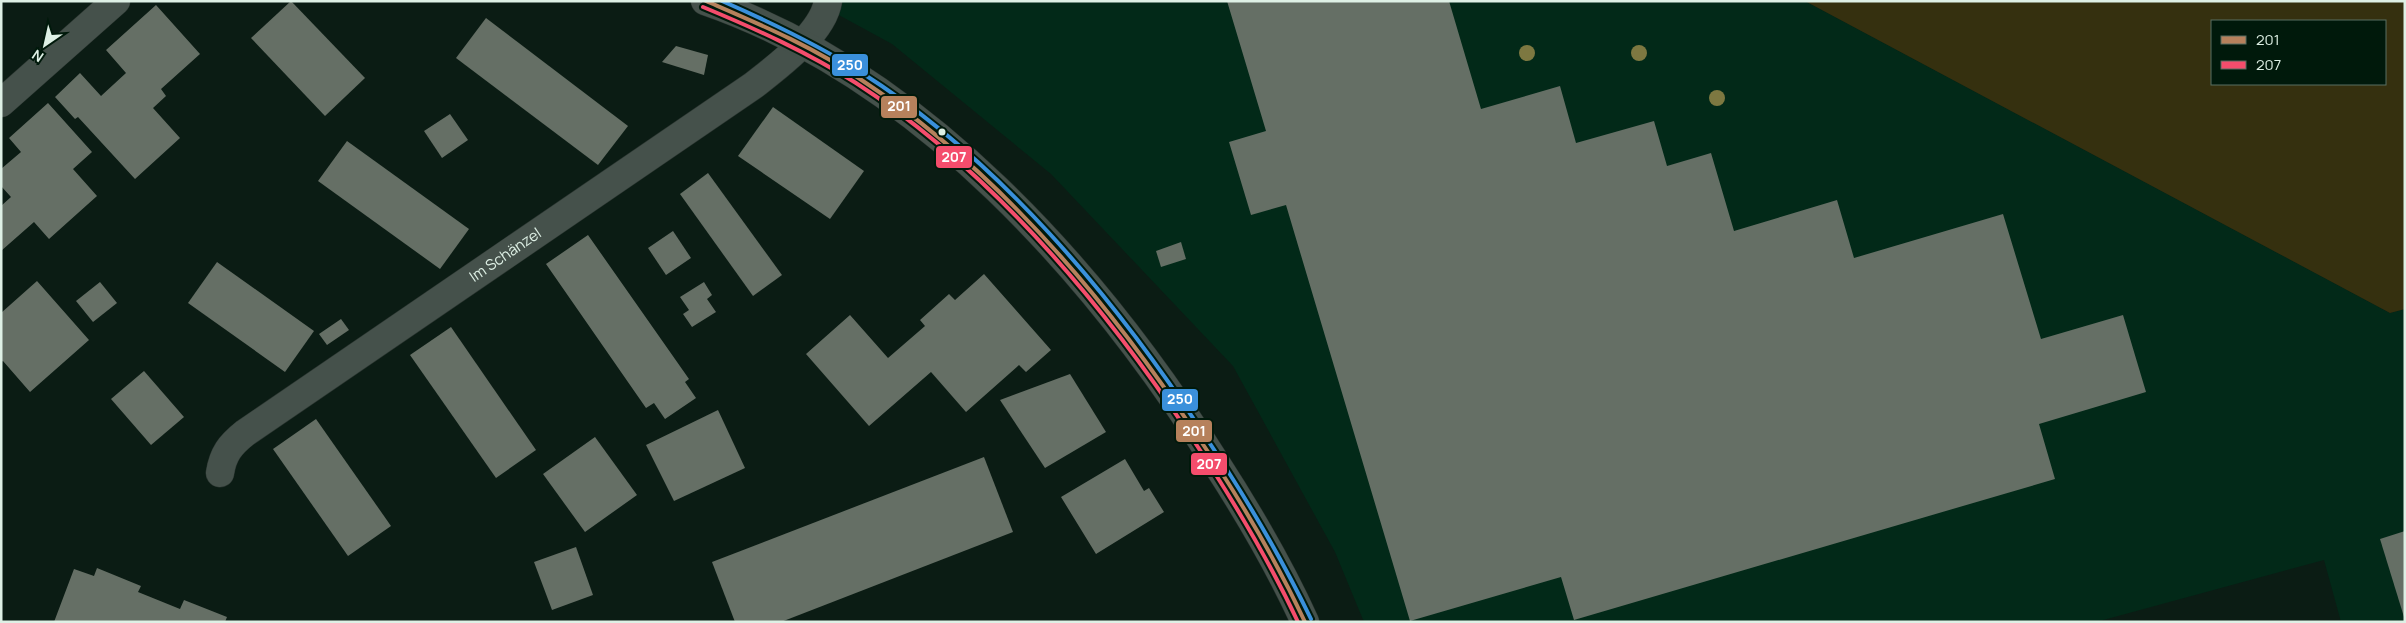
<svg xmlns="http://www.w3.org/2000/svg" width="2406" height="623" font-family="Manrope,sans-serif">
<rect width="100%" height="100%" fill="#0b1c14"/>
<polygon fill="#022918" points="813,1 1805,1 2390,313 2405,309 2405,622 2341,622 2324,560 2096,622 1364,622 1335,552 1233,366 1051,174 892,44"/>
<path fill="#35300f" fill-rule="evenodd" d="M1805,1H2405V309L2390,313ZM2212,21H2385V84H2212Z"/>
<g fill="#656f65">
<polygon points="291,1 365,78 325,116 251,38"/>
<polygon points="1227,1 1449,1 1481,109 1560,86 1576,143 1654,121 1667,166 1711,153 1734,231 1837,200 1854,258 2003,214 2041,339 2123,315 2146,392 2039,424 2055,479 1574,620 1561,577 1410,621 1286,205 1251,215 1229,142 1266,131"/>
<polygon points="156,5 200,54 161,89 166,96 153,108 180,138 135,179 78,117 75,119 55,97 80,73 101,96 126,73 106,50"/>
<polygon points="486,18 628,126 598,165 456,58"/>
<polygon points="676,46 708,55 704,75 662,62"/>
<polygon points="48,103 92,152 73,169 97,196 49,239 34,222 1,251 1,206 11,197 1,186 1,169 21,152 9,138"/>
<polygon points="773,107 864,171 830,219 738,156"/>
<polygon points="450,114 468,140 442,158 424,131"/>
<polygon points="347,141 469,229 440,269 318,181"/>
<polygon points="708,173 782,275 753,296 680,194"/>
<polygon points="673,231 691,258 666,275 648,248"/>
<polygon points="588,235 689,379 685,382 696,398 665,419 654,403 646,408 546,264"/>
<polygon points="1181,242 1186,259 1161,267 1156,251"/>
<polygon points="217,262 314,331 285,372 188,303"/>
<polygon points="984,274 1051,350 1026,372 1019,365 966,412 931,372 869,426 806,354 850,315 888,358 925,326 920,320 949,294 955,300"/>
<polygon points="37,281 89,340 30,392 3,361 1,362 1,313"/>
<polygon points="100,282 117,303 93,322 76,301"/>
<polygon points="704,282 712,295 707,299 716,312 692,327 683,314 689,310 680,297"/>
<polygon points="341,319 349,330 327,345 319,334"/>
<polygon points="451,327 536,450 496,478 410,355"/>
<polygon points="144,371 184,417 151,445 111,399"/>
<polygon points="1070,374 1106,432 1045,468 1000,400"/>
<polygon points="718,410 745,468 674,501 646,445"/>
<polygon points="316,419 391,526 348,556 273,449"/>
<polygon points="595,437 637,495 585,532 543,474"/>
<polygon points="984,457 1013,532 781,622 735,622 712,562"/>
<polygon points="1125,459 1144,491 1149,488 1164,512 1096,554 1061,497"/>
<polygon points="2405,531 2405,617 2404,617 2380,539"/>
<polygon points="576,547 593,595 552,610 534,562"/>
<polygon points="97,568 141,586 138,592 180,609 184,600 227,617 225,622 54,622 74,569 94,576"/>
</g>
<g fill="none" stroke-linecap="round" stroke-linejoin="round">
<g stroke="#29342f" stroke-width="29">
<g id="street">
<polyline points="1,103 116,1"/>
<path id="s1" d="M220,473C223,454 230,445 245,433L754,85C778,66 823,33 828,1"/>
</g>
</g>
<g stroke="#29342f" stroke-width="29">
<path id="secondary" d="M705,1C922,76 1097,274 1216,463C1249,514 1280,567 1305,622"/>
</g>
<use href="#street" stroke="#45514b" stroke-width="28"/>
<use href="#secondary" stroke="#45514b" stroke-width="28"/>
<g stroke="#00190b" stroke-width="8">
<path id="bus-1" d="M706,1C759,24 812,46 860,79C997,169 1106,298 1196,434C1237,494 1274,556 1305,622"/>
</g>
<g stroke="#00190b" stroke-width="8">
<path id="bus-2" d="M703,7C756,29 807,52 856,83C992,171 1101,301 1190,435C1230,495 1267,556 1298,622"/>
</g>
<g stroke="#00190b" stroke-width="8">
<path id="bus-3" d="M722,1C770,22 817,44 862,73C998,159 1113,296 1201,430C1242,491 1279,553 1311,619"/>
</g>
<use href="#bus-1" stroke="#b6815c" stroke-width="4"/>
<use href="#bus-2" stroke="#f44d6c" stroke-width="4"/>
<use href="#bus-3" stroke="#3a90db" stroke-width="4"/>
</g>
<g fill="#7d7841">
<circle cx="1527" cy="53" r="8"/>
<circle cx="1639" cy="53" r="8"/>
<circle cx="1717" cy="98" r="8"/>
</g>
<circle fill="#def0e5" stroke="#00190b" stroke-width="2" cx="942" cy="132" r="4.5"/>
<g text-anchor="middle" stroke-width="5" stroke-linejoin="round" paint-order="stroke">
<g font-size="15" fill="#def0e5" stroke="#00190b">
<text dy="5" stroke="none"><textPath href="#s1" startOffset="364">Im Schänzel</textPath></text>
</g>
</g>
<g stroke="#00190b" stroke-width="2">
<rect x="831" y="53" width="38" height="24" rx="5" fill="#3a90db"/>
<rect x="880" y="95" width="38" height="24" rx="5" fill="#b6815c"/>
<rect x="935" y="145" width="38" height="24" rx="5" fill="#f44d6c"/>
<rect x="1161" y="388" width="38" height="24" rx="5" fill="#3a90db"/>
<rect x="1175" y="419" width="38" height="24" rx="5" fill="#b6815c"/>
<rect x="1190" y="452" width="38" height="24" rx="5" fill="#f44d6c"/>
</g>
<g font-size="14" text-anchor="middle" font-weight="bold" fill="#fff">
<text x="850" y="70">250</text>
<text x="899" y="111">201</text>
<text x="954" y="162">207</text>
<text x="1180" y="404">250</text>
<text x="1194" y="436">201</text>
<text x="1209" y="469">207</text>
</g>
<rect width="2406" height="623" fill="none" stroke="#def0e5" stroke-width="5"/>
<rect x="2211" y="20" width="175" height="65" fill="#00190b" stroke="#596f62"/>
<rect x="2221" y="36" width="25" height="8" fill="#b6815c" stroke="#596f62"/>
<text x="2256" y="45" font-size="15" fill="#def0e5">201</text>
<rect x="2221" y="61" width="25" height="8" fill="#f44d6c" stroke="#596f62"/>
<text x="2256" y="70" font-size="15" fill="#def0e5">207</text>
<g transform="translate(45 45) rotate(214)" stroke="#00190b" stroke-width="4" paint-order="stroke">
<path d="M0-4L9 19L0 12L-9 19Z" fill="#def0e5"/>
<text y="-8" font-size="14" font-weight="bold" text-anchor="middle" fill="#def0e5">N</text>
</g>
</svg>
